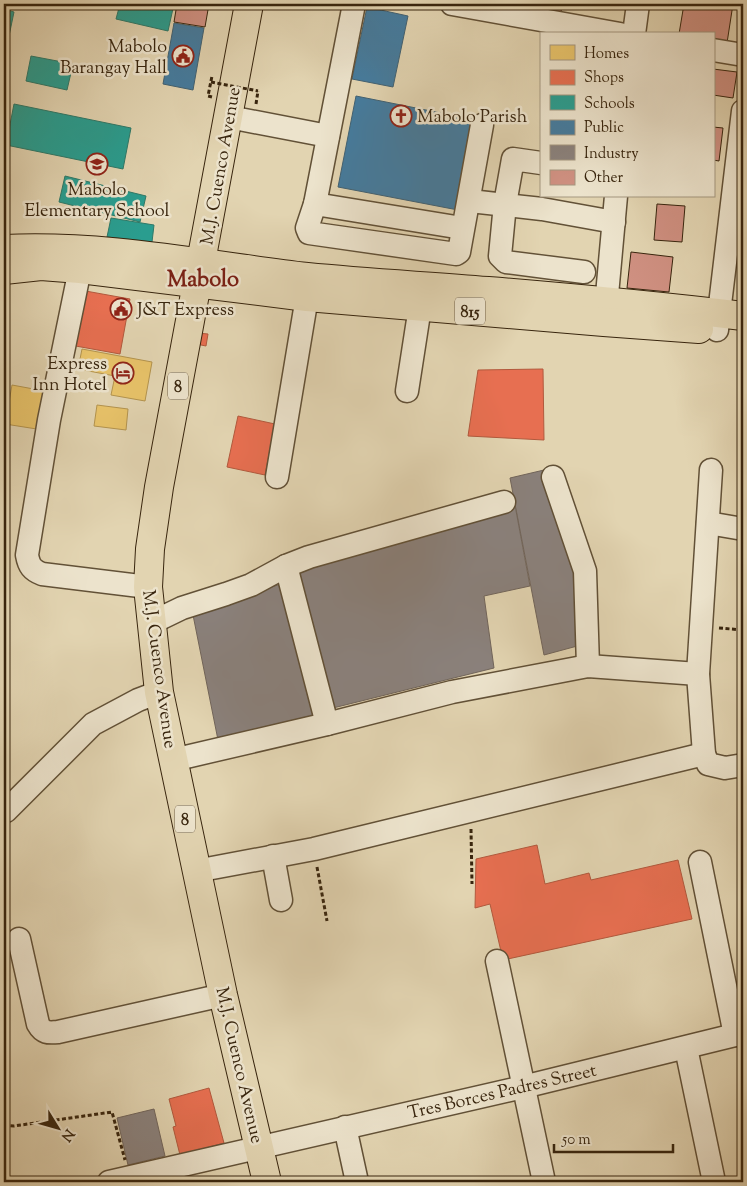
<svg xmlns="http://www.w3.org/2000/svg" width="747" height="1186" font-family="'Sorts Mill Goudy',serif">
<rect width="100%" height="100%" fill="#e2d4b1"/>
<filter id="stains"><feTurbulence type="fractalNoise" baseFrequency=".004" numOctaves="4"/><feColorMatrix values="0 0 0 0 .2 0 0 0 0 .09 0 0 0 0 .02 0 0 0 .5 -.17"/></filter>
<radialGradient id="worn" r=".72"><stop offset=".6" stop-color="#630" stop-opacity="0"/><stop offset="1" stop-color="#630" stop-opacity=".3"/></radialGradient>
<g fill="#e9c46a" stroke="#b4944e">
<polygon points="82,349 152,362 145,401 111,395 115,376 78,369"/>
<polygon points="12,385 50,392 43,430 5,424"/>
<polygon points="97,405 128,409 126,430 94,426"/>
</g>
<g fill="#e76f51" stroke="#b2593d">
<polygon points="80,290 130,299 120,354 70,345"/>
<polygon points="198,333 208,334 206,346 196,344"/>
<polygon points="543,369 544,440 468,436 478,370"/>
<polygon points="238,416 275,424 265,475 227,467"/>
<polygon points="537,845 545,884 589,873 591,880 678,860 692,919 503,960 490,904 475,908 476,859"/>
<polygon points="743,988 743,1023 735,990"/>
<polygon points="209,1088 224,1143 180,1155 173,1127 176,1126 169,1099"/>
</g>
<g fill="#2a9d8f" stroke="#2e7968">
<polygon points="120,4 174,4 168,31 116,19"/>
<polygon points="4,9 14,12 4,60"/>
<polygon points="31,56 73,64 67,90 26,81"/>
<polygon points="14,104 131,128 123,169 6,145"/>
<polygon points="65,176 146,196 140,222 59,202"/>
<polygon points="111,218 154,225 152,242 107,237"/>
</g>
<g fill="#457b9d" stroke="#416172">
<polygon points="367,7 408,16 393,87 352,79"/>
<polygon points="174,23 204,28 193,90 163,84"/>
<polygon points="356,96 476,120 458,210 338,187"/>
</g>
<g fill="#8a817c" stroke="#71655b">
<polygon points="544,470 580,571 581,645 544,655 510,478"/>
<polygon points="514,500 530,586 484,596 494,668 333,708 296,565"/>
<polygon points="285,583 316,717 218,740 192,610"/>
<polygon points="154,1109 165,1156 128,1165 117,1118"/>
</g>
<g fill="#cf9081" stroke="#38250e">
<polygon points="177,4 209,4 205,27 174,22"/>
<polygon points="529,4 562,4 561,12 528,8"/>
<polygon points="684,4 733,4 727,43 713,41 713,34 679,34"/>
<polygon points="713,69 737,72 733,98 713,95"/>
<polygon points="713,127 723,128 719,161 713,160"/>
<polygon points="657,204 685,206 682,242 654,240"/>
<polygon points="631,252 673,257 669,292 627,288"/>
</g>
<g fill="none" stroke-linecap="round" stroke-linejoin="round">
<g stroke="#625137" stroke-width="25">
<g id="minor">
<polyline points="354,4 315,204 307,228 309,233 456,254 459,252 482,125"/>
<polyline points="452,4 620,34"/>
<polyline points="634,34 638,4"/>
<polyline points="713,50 743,55"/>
<polyline points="229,117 328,136"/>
<polyline points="541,163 513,159 505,204 500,256 506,262 584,272"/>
<polyline points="470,201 542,209 614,222"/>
<polyline points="315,204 462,228"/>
<path d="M80,269L49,420L27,555C29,566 32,570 42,574L148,587"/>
<polyline points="605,317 616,196"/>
<polyline points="717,330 743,111"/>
<polyline points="407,391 420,307"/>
<polyline points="711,470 698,674 704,754 708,764 725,768 743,765"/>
<polyline points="277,477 307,297"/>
<polyline points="553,477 585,571 588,666"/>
<polyline points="708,523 743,529"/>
<polyline points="286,566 327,724"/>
<polyline points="151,623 182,608 226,594 251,585 286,566 309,557 504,502"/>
<polyline points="173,760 327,724 452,692 588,666 698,674"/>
<polyline points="6,811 93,724 138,700 159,692"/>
<polyline points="273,856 281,900"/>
<polyline points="700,862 735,1035"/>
<polyline points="196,871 314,849 704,754"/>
<path d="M19,939L38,1024C43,1033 48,1033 58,1032L223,995"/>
<polyline points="497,961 544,1182"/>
<polyline points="686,1048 714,1182"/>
<polyline points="345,1127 357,1182"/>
<polyline points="109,1182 523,1087 743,1033"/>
</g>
</g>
<g stroke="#38250e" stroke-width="30">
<g id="major">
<polyline points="249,4 159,487 150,549 148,587 159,692 223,995 267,1182"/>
<path d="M4,249C106,244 206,265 307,277C367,283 428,286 488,291C573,298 658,306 743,316"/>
<polyline points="4,270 41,266 80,269 307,297 604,322 699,329"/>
</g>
</g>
<g stroke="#38250e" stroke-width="3" stroke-dasharray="4 2.5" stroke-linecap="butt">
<polyline points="212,97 208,96 212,76"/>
<polyline points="256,104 258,91"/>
<polyline points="719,628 743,630"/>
<polyline points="471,829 472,884"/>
<polyline points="317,867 327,921"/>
<polyline points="4,1125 14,1126 112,1112 125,1160"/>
</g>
<use href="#minor" stroke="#ece3cc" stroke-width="22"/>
<use href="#major" stroke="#e2d4b1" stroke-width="28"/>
<polyline stroke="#38250e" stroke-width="3" stroke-dasharray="4 2.5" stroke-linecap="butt" points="211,82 258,91"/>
</g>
<defs>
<g id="civic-ring" transform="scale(1.125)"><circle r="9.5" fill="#ece3cc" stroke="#8f2418" stroke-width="1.5"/><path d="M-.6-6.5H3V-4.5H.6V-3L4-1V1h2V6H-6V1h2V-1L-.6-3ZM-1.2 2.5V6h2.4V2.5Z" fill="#8f2418"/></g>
<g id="church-ring" transform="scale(1.125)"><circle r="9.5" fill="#ece3cc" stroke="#8f2418" stroke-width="1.5"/><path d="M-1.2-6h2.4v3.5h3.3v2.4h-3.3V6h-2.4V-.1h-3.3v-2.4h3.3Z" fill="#8f2418"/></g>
<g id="school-ring" transform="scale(1.125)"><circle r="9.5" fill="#ece3cc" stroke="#8f2418" stroke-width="1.5"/><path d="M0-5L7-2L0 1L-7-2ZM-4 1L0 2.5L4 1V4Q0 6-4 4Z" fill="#8f2418"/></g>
<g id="hotel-ring" transform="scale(1.125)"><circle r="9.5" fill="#ece3cc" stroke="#8f2418" stroke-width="1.5"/><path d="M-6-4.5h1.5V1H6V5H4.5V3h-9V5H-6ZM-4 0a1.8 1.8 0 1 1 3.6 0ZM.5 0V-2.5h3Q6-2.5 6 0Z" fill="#8f2418"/></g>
</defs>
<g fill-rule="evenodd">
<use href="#civic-ring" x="183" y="56"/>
<use href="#church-ring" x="401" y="116"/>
<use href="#school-ring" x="97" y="164"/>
<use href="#civic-ring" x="121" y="309"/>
<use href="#hotel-ring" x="123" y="373"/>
</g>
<g text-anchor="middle" stroke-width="5" stroke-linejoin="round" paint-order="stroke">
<g fill="#ece3cc" stroke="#6e5e47" stroke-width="1">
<rect x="455" y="297.5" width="30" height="27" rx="4"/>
<rect x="168" y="372.5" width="20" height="27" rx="4"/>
<rect x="175" y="805.5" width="20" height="27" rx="4"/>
</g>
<g font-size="16" font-weight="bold" fill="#38250e">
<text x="470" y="317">815</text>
<text x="178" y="392">8</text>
<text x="185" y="825">8</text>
</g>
<g font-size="18" fill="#38250e" stroke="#ece3cc" text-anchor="end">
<text x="167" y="52">Mabolo<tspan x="167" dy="21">Barangay Hall</tspan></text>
<text x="417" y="122" text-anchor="start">Mabolo Parish</text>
<text x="97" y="195" text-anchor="middle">Mabolo<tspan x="97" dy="21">Elementary School</tspan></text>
<text x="137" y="315" text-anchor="start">J&amp;T Express</text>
<text x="107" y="369">Express<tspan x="107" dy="21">Inn Hotel</tspan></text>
</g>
<g font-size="18" fill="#38250e" stroke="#ece3cc">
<text transform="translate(220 166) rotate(-80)" y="6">M.J. Cuenco Avenue</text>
<text transform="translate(160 669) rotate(82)" y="6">M.J. Cuenco Avenue</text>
<text transform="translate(240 1065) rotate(77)" y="6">M.J. Cuenco Avenue</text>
<text transform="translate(502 1091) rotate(-13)" y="6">Tres Borces Padres Street</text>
</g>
<g font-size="22" font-weight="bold" fill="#7a1f14" stroke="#ece3cc">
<text x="203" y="286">Mabolo</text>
</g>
</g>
<rect width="747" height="1186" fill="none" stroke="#e2d4b1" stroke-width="20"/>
<rect x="5" y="5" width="737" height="1176" fill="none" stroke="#38250e" stroke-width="2.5"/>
<rect x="10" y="10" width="727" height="1166" fill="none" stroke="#38250e"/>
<rect x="540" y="32" width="175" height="165" fill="#ece3cc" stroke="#a49780"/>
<rect x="550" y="45" width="25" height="15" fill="#e9c46a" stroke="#a49780"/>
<text x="584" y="58" font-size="15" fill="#38250e">Homes</text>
<rect x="550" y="70" width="25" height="15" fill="#e76f51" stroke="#a49780"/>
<text x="584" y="82" font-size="15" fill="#38250e">Shops</text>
<rect x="550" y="95" width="25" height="15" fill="#2a9d8f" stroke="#a49780"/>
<text x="584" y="108" font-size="15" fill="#38250e">Schools</text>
<rect x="550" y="120" width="25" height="15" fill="#457b9d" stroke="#a49780"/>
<text x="584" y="132" font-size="15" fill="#38250e">Public</text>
<rect x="550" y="145" width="25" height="15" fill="#8a817c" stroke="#a49780"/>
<text x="584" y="158" font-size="15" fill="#38250e">Industry</text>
<rect x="550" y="170" width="25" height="15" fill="#cf9081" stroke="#a49780"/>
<text x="584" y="182" font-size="15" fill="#38250e">Other</text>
<g transform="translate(58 1128) rotate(127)" stroke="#ece3cc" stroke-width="4" paint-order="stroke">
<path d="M0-4L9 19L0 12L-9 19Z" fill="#38250e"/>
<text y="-8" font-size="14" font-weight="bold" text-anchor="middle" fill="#38250e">N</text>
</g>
<path d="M554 1144v8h119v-8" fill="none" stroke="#38250e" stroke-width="2.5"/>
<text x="562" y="1144" font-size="15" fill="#38250e" stroke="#ece3cc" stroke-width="4" paint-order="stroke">50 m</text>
<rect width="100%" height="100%" filter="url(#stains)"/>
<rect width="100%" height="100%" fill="url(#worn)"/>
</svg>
